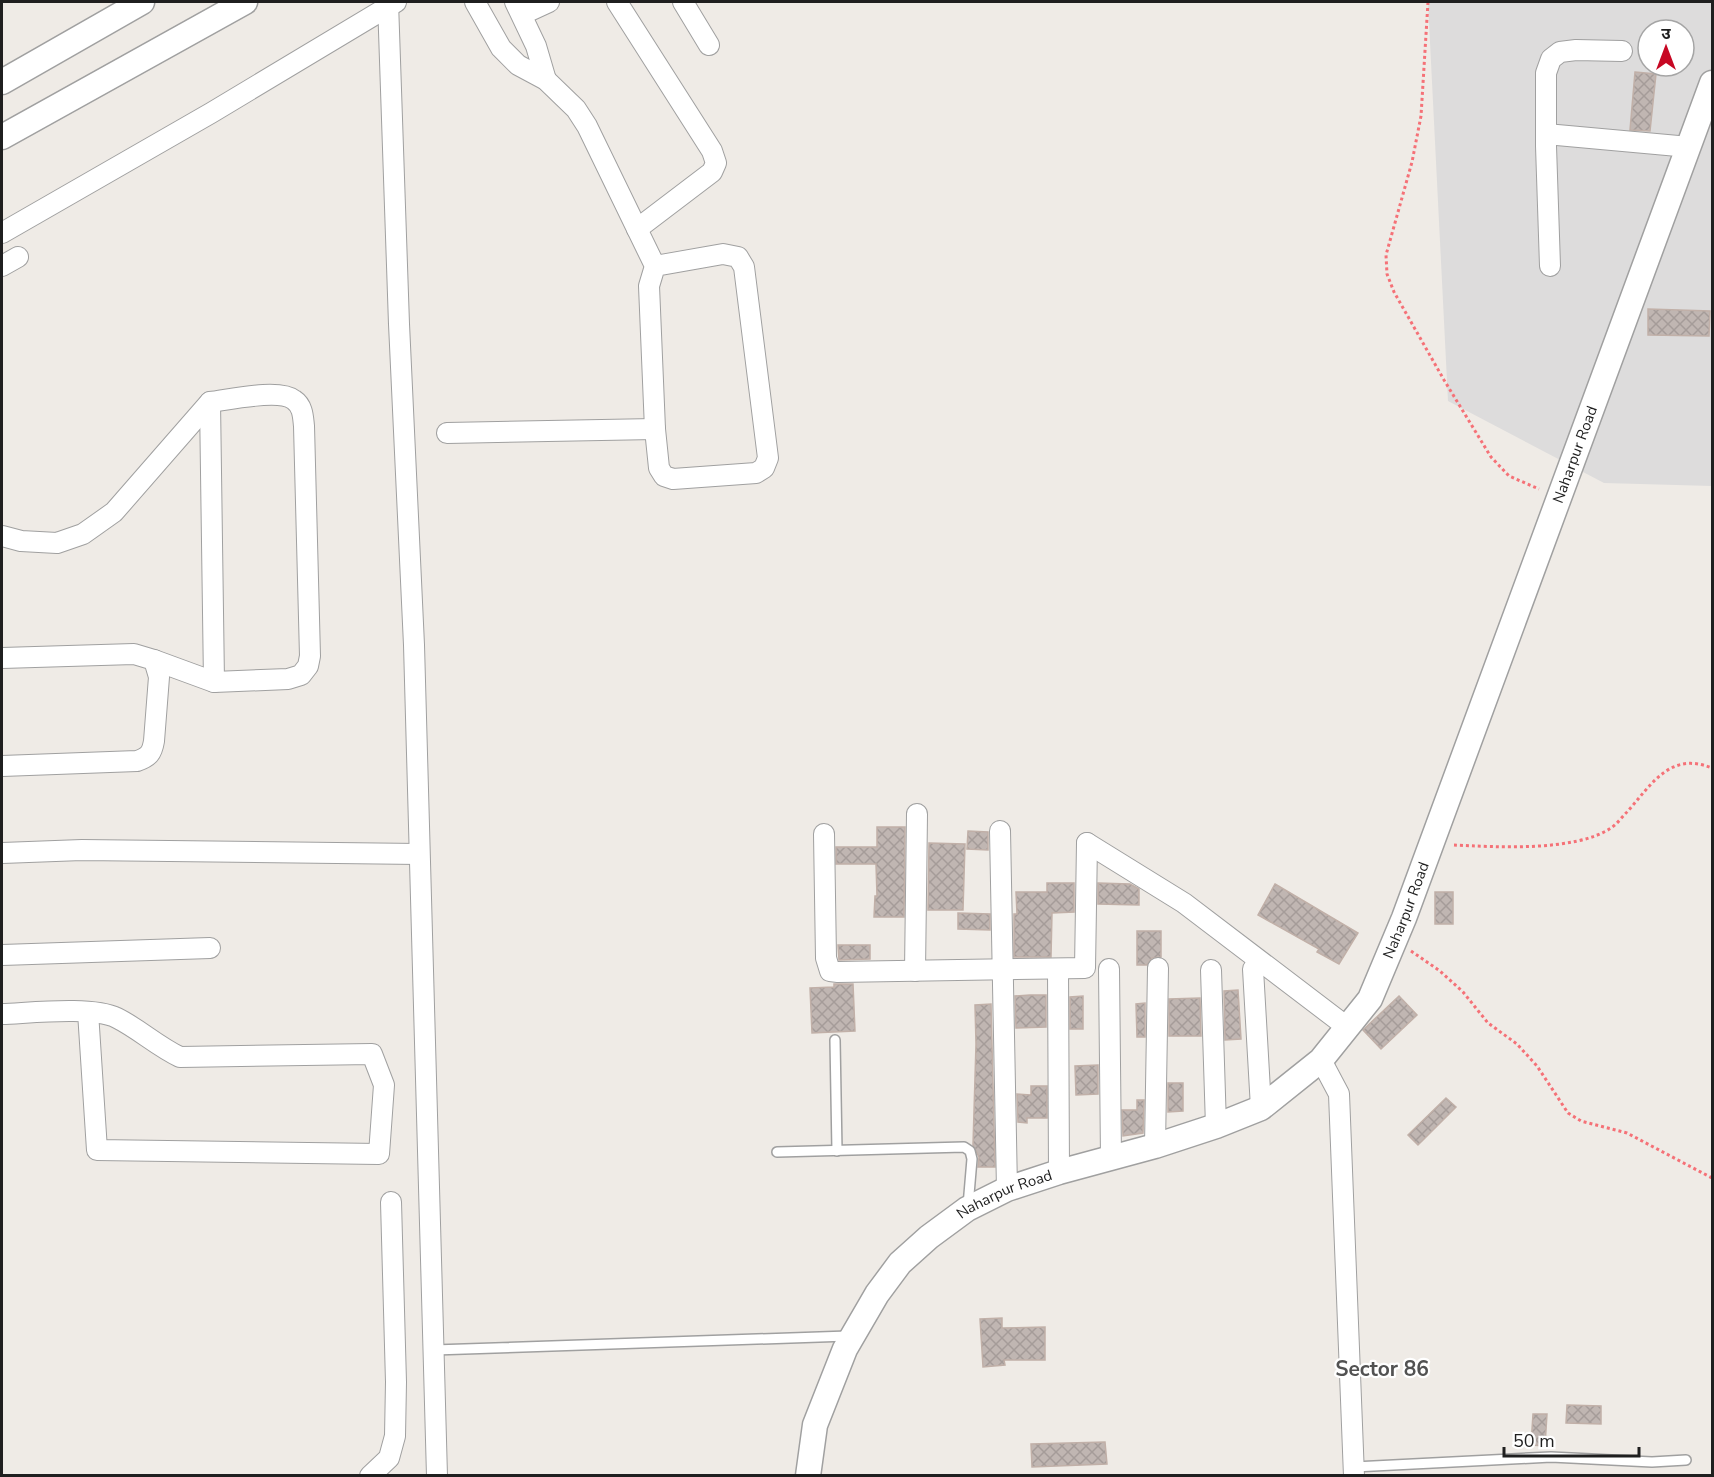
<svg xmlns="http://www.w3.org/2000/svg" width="1714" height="1477" font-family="'Nunito Sans','Noto Sans Devanagari',sans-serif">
<defs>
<pattern id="building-cross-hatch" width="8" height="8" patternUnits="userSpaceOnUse" patternTransform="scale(1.5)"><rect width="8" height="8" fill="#c0b6b2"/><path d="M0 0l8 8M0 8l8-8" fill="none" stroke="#a59c99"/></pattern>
</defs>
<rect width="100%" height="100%" fill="#efebe6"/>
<path fill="#dddcdc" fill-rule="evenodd" d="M1428,2H1712V486L1604,483L1448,401ZM1648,30H1684V66H1648Z"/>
<g fill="url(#building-cross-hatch)" stroke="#c1b0a8" stroke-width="1.5">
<polygon points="1635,72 1656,74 1650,131 1630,130"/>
<polygon points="1648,309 1710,311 1709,336 1648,335"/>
<polygon points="877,827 905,827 904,917 874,917 875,896 877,896 876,864 836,864 836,847 877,847"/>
<polygon points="968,831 988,832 988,850 967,849"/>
<polygon points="929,843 965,844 963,910 928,910"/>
<polygon points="1047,883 1074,883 1074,912 1052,913 1051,957 1014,957 1014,914 1017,914 1016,892 1047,892"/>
<polygon points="1098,883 1130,884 1139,889 1139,905 1098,904"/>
<polygon points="1275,884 1358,933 1339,964 1317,952 1319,949 1258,915"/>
<rect x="1435" y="892" width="18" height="32"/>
<polygon points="958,913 990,914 990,930 958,929"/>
<polygon points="1137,931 1161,931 1161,957 1152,958 1147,965 1137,965"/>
<polygon points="838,945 870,945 870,959 839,960"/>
<polygon points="834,984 853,984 855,1031 812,1033 810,988 834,987"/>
<polygon points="1238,990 1241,1039 1225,1040 1224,991"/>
<polygon points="1030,995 1046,995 1046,1027 1016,1028 1015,996"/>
<polygon points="1083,996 1083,1029 1070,1029 1070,997"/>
<polygon points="1399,996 1417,1015 1381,1049 1363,1030"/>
<polygon points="1200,998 1201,1036 1169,1036 1169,999"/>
<polygon points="1145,1003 1145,1037 1137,1037 1136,1004"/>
<polygon points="991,1004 995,1167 978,1167 979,1157 973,1145 976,1044 975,1005"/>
<polygon points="1098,1065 1098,1094 1076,1095 1075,1066"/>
<polygon points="1168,1083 1183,1083 1183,1111 1168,1112"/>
<polygon points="1031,1086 1047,1086 1047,1118 1027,1118 1027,1123 1018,1122 1017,1094 1031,1095"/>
<polygon points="1446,1098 1456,1107 1418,1145 1408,1135"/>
<polygon points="1137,1100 1144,1100 1143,1133 1123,1136 1122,1110 1137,1110"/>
<polygon points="1002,1318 1002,1328 1045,1327 1045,1360 1004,1360 1005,1365 983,1367 980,1319"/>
<polygon points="1567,1405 1601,1406 1601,1424 1566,1423"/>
<polygon points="1533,1414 1547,1414 1545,1446 1531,1445"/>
<polygon points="1105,1442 1107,1464 1032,1467 1031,1444"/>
</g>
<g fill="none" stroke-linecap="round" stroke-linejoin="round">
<g stroke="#a0a0a0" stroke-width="12">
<g id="service">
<polyline points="835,1040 837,1151"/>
<polyline points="777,1152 964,1147 970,1151 972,1159 968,1206"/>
<polyline points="434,1350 848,1336"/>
<polyline points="1354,1467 1551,1457 1652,1462 1686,1460"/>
</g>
</g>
<g stroke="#a0a0a0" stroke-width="22">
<g id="minor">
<polyline points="388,2 399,324 414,645 437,1476"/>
<polyline points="475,2 501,48 518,65 546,80 576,109 587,126 655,266 649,286 655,429 659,468 664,476 673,479 756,473 764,468 768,458 744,267 738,257 723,254 655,266"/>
<polyline points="515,2 536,46 546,80"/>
<polyline points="617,2 712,151 716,163 712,172 637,229"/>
<polyline points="683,2 709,45"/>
<polyline points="523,14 549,2"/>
<polyline points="1546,134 1689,147"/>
<polyline points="2,233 211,113 396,2"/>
<polyline points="2,266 18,257"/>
<polyline points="1550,266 1546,146 1546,73 1551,59 1560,52 1576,50 1622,51"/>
<polyline points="210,402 214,682"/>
<polyline points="447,433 655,429"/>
<path d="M2,536L21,541L57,543L83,534L114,512L210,402C228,400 279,388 294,400C303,406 303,417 304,426L310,656L308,666L301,675L288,679L214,682L154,660"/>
<path d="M2,658L134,654L154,660L159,677L154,741C152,753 149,757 137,761L2,766"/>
<polyline points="1000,831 1007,1189"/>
<polyline points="824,834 826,958 830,971 838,972 1085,968 1087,843"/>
<polyline points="1087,843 1184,903 1347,1027"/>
<polyline points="2,853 82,850 419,854"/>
<polyline points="2,955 210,948"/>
<polyline points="1058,969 1059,1172"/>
<polyline points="1109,969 1111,1158"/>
<polyline points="1253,969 1261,1108"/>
<polyline points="1211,970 1216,1126"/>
<polyline points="915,971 917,814"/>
<path d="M2,1014C31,1013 92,1006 117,1018C139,1029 157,1046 180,1057L372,1054L384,1085L379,1154L97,1150L88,1012"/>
<polyline points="1321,1060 1339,1094 1354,1476"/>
<polyline points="1155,1146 1158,968"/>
<polyline points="370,1476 389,1458 395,1436 396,1382 391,1202"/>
</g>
</g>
<g stroke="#a0a0a0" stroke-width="27">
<g id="tertiary">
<polyline points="2,82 142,2"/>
<polyline points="2,137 245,2"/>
<path id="s1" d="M808,1476L815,1425L845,1349L877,1294L900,1263L929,1237L967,1209L1007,1189L1059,1172L1155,1146L1216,1126L1261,1108L1321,1060L1370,999L1404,918L1712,83"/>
</g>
</g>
<g stroke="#f57177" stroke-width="3" stroke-dasharray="3 3" stroke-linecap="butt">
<polyline points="1428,2 1421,116 1412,162 1386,255 1387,274 1394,292 1444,380 1491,457 1509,476 1539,489"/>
<path d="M1454,845C1496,847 1575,852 1611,828C1617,824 1622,817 1627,812C1652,784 1670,751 1712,768"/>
<polyline points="1411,951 1440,971 1463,992 1488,1023 1517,1044 1537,1066 1568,1113 1581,1121 1627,1133 1712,1178"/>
</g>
<use href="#service" stroke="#fff" stroke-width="9"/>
<use href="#minor" stroke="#fff" stroke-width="20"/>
<use href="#tertiary" stroke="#fff" stroke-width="24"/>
</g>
<g text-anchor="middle" stroke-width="4.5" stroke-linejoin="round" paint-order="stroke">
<g font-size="15" fill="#1f1f1f" stroke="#fff">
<text dy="5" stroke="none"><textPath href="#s1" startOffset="1370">Naharpur Road</textPath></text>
<text dy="5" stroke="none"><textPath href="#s1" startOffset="884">Naharpur Road</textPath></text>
<text dy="5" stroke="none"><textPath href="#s1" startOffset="362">Naharpur Road</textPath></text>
</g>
<g font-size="21" font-weight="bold" fill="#525252" stroke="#fff">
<text x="1382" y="1376">Sector 86</text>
</g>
</g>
<rect width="1714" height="1477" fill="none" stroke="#1f1f1f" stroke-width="6"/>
<g transform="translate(1666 48)"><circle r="28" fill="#ffffff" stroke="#a5a5a5" stroke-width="1.5"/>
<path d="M0-4.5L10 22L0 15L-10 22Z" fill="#c70723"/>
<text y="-9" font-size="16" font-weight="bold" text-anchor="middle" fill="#1f1f1f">उ</text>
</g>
<path d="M1504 1447v9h135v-9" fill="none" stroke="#1f1f1f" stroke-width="3"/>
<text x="1513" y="1447" font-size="18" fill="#1f1f1f" stroke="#ffffff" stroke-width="4.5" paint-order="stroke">50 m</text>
</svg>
